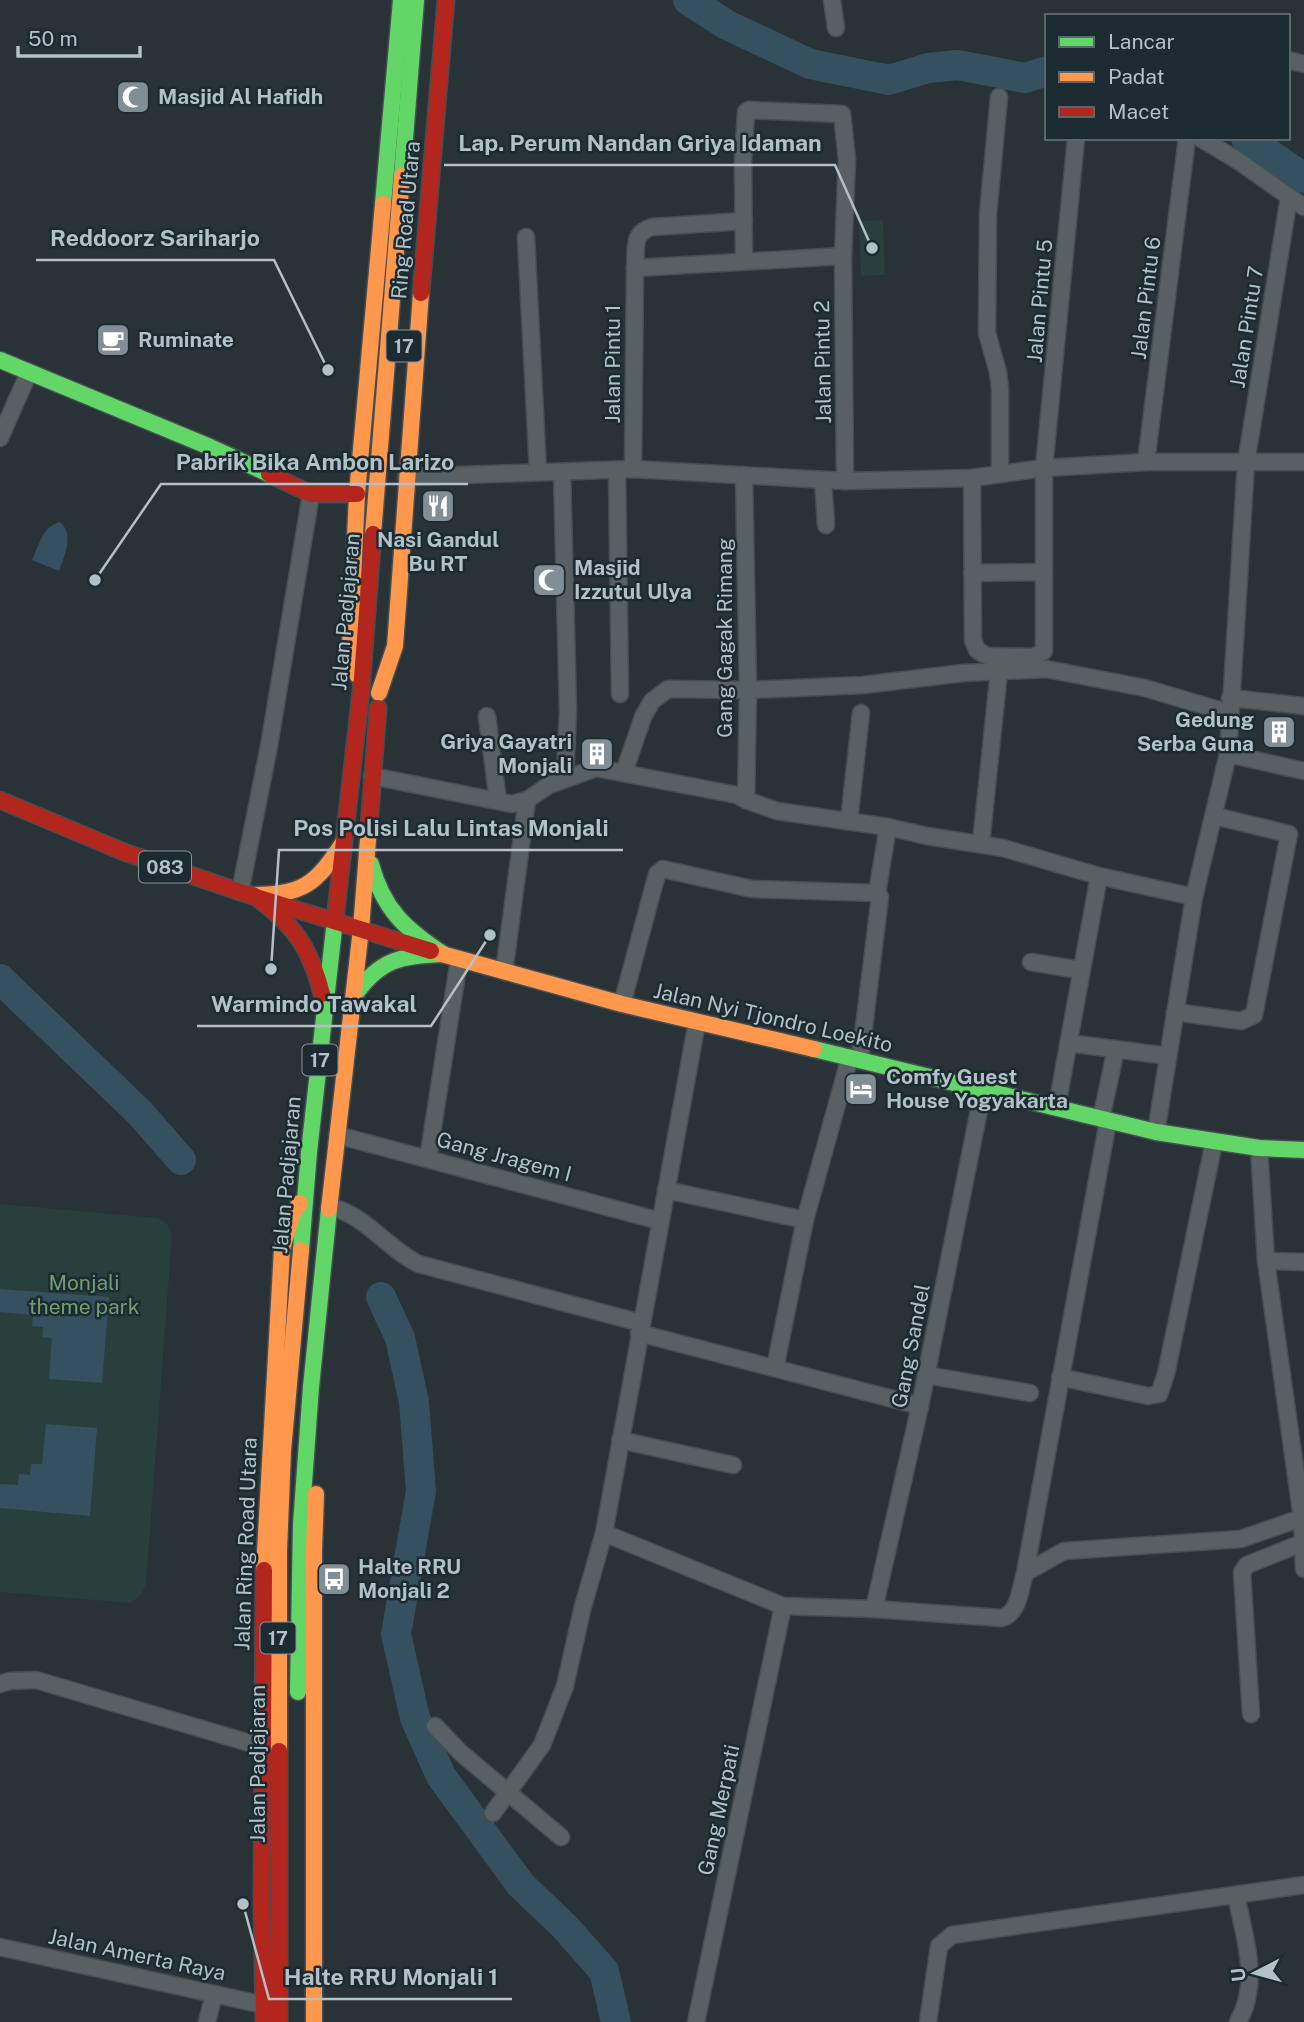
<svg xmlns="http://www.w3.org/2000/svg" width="1304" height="2022" font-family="'Public Sans',sans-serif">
<rect width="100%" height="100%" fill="#293236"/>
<g fill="#283f3b">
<polygon points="883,220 885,275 861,276 859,221"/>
<polygon points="0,1204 157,1218 167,1224 172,1236 146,1584 141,1595 130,1603 0,1592"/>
</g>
<g fill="#35515f">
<path d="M60,522C75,535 64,556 59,571L32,560C39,545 43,526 60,522Z"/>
<polygon points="0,1289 109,1297 102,1383 49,1379 52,1338 42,1337 43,1327 32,1326 33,1315 0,1312"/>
<polygon points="46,1424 97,1428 90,1516 0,1508 0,1484 18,1485 19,1474 30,1475 31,1464 42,1464"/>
</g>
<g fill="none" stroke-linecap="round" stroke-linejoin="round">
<g stroke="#35515f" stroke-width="30">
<polyline points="688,0 727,25 810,64 889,80 928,68 958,65 1025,78 1047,71"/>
<polyline points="1246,138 1304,178"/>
<polyline points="0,979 140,1113 181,1160"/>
<polyline points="381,1297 400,1338 414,1402 421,1491 396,1634 415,1718 441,1776 521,1885 565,1927 604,1971 616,2022"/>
</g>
<g stroke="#474e51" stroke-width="19">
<g id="street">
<polyline points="832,0 836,28"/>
<polyline points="1288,60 1304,64"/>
<polyline points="999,97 988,214 987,333 998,372 1000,389 1000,472"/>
<polyline points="1200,138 1237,160 1304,207"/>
<polyline points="526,237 538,472"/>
<polyline points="744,260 743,161 746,112 749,110 842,114 847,159 843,256 845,481"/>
<polyline points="635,268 843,256"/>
<polyline points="0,438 29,372"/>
<polyline points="1146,462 1187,138"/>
<path d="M633,469L635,268C637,248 631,234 652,227L744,221"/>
<polyline points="617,470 620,694"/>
<polyline points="562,472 568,711 565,778"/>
<polyline points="744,475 748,690 746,800"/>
<polyline points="406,477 633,469 845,481 972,478 1044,468 1146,462 1304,462"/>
<polyline points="972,478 973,640 977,650 987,656 1034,657 1044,651 1044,468 1076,138"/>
<polyline points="823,480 826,525"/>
<polyline points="972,573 1044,572"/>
<polyline points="1230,698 1304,706"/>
<polyline points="487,716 498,801"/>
<polyline points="1228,754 1304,771"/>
<polyline points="624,772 643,717 652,701 668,689 748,690 863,685 963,673 1046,669 1145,688 1229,713"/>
<polyline points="372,776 512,804 527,800 549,785 596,768 737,795 746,800 777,811 888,827 927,836 1003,848 1099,876 1194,897"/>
<polyline points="849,821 861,713"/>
<polyline points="981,843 999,671"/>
<polyline points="240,892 269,746 311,494"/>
<polyline points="1031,962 1080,970"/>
<polyline points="504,972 527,800"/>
<polyline points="622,1004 657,874 663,869 752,889 877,893"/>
<polyline points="1175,1012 1241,1021 1254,1015 1289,834 1215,816"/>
<polyline points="1068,1043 1168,1056"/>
<polyline points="860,1059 880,897 877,893 888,827"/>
<polyline points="1057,1106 1099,876"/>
<polyline points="1101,1119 1116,1049"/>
<polyline points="1156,1132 1194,897 1228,754 1246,463 1289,197"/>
<polyline points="337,1135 660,1221"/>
<polyline points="1259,1148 1266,1261 1302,1518 1304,1569"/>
<polyline points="428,1159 459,960"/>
<polyline points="666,1190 805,1220 775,1368"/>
<path d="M334,1208C367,1217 389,1250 419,1264L641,1323"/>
<polyline points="805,1220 850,1057"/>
<polyline points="1266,1261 1304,1262"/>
<polyline points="639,1333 920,1406"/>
<polyline points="926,1375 1030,1393"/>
<polyline points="1060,1377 1148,1396 1159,1394 1166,1374 1214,1142"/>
<polyline points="620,1440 733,1465"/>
<path d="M604,1533L783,1606L874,1609L1001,1618C1019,1614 1020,1589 1025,1573L1064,1551L1241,1539L1304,1517"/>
<polyline points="1025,1573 1108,1121"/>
<polyline points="874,1609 920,1406 983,1090"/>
<polyline points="0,1684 10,1681 36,1680 263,1747"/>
<polyline points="1251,1714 1242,1572 1247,1565 1302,1543"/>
<polyline points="435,1726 461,1753 561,1837"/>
<polyline points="493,1813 542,1745 565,1686 582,1610 604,1533 697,1022"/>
<path d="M1236,1895C1244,1936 1261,1982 1238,2022"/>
<polyline points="0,1947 264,2005"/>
<polyline points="207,2022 214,1994"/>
<polyline points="696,2022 783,1606"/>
<polyline points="928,2022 939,1946 952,1935 1304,1885"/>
</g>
</g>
<g stroke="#474e51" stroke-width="19">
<g id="fast">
<polyline points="402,176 416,0"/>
<polyline points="383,204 401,0"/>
<polyline points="0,360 210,447 269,474"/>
<path d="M371,864C383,909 405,929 443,954"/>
<path d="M354,996C380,959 400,956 443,954"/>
<polyline points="814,1049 1156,1132 1259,1148 1304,1150"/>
<polyline points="301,1250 309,1152 335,920"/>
<polyline points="298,1692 301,1524 311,1387 329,1209"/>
</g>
</g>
<g stroke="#474e51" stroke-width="19">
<g id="slow">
<polyline points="373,534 402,176"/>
<polyline points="356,674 350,645 357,494 383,204"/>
<polyline points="379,693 395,646 421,293"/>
<path d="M253,895C304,894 315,885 343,843"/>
<polyline points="431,951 622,1004 814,1049"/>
<polyline points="329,1209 361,929 369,827"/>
<polyline points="264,1570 282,1249 293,1213 300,1203"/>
<polyline points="279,1751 279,1551 283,1451 301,1250"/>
<polyline points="314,2022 314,1551 316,1494"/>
</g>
</g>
<g stroke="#474e51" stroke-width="19">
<g id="jam">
<polyline points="421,293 446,0"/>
<polyline points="269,474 311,494 357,494"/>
<polyline points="0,800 124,852 240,892 431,951"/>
<polyline points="369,827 378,708"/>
<path d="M253,895C293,923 310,947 322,994"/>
<polyline points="335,920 361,691 373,534"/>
<polyline points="264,1570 262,1904 264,2022"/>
<polyline points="279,1751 279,2022"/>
</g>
</g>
<use href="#street" stroke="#596064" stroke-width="16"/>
<use href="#fast" stroke="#63d668" stroke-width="16"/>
<use href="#slow" stroke="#ff974d" stroke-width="16"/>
<use href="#jam" stroke="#b3261e" stroke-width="16"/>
</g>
<defs>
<g id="mosque-square" transform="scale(1.75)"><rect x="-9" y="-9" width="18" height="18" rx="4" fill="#828e95" stroke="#1c2a31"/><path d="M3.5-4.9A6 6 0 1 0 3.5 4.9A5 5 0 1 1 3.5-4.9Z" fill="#fff"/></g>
<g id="cafe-square" transform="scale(1.75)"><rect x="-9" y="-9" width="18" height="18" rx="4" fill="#828e95" stroke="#1c2a31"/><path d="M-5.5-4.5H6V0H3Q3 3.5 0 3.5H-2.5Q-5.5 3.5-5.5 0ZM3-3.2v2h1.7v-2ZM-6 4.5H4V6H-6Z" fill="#fff"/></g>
<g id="restaurant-square" transform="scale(1.75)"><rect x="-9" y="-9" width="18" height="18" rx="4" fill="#828e95" stroke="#1c2a31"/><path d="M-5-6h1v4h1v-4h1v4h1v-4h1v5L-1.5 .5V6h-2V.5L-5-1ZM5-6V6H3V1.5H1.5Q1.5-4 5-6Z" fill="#fff"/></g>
<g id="building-square" transform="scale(1.75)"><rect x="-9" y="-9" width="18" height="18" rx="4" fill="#828e95" stroke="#1c2a31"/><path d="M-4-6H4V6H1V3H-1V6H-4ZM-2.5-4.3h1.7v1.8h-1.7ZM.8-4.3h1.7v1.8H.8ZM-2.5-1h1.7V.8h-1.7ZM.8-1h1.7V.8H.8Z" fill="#fff"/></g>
<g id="hotel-square" transform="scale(1.75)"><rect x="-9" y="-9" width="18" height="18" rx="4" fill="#828e95" stroke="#1c2a31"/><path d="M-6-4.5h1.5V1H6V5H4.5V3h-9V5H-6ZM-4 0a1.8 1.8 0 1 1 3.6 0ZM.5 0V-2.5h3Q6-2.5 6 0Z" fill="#fff"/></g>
<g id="bus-square" transform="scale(1.75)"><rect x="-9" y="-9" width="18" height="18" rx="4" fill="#828e95" stroke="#1c2a31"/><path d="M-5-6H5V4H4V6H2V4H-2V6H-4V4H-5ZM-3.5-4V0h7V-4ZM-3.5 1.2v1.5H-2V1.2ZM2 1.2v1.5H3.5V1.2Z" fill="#fff"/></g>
</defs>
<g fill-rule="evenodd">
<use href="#mosque-square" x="133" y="97"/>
<use href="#cafe-square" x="113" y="340"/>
<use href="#restaurant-square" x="438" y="506"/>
<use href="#mosque-square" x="549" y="580"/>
<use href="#building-square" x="1279" y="732"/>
<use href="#building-square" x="597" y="754"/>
<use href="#hotel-square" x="861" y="1089"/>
<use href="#bus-square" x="334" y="1579"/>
</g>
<g text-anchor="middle" stroke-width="5" stroke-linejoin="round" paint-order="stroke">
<g fill="#1c2a31" stroke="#85939b" stroke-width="2">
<rect x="386.5" y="330.5" width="35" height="31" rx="5"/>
<rect x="139" y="851.5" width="52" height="31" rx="5"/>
<rect x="302.5" y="1044.5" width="35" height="31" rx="5"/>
<rect x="260.5" y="1622.5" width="35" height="31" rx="5"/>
</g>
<g font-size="19" font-weight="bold" fill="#b2c0c8">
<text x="404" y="353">17</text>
<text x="165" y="874">083</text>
<text x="320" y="1067">17</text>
<text x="278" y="1645">17</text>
</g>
<g font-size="21" font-weight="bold" fill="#b2c0c8" stroke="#1c2a31" text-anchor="start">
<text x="158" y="104">Masjid Al Hafidh</text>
<text x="138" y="347">Ruminate</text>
<text x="438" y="547" text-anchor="middle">Nasi Gandul<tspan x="438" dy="24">Bu RT</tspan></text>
<text x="574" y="575">Masjid<tspan x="574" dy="24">Izzutul Ulya</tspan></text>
<text x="1254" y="727" text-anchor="end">Gedung<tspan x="1254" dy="24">Serba Guna</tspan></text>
<text x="572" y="749" text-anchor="end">Griya Gayatri<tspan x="572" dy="24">Monjali</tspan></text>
<text x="886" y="1084">Comfy Guest<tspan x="886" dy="24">House Yogyakarta</tspan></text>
<text x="358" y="1574">Halte RRU<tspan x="358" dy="24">Monjali 2</tspan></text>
</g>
<g font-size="21" fill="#b2c0c8" stroke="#1c2a31">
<text transform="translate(406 220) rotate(-85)" y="7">Ring Road Utara</text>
<text transform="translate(1146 298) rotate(-83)" y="7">Jalan Pintu 6</text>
<text transform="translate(1040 301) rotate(-85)" y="7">Jalan Pintu 5</text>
<text transform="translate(1247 327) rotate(-81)" y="7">Jalan Pintu 7</text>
<text transform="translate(823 362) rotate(-91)" y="7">Jalan Pintu 2</text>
<text transform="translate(613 364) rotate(-90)" y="7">Jalan Pintu 1</text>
<text transform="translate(346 612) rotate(-85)" y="7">Jalan Padjajaran</text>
<text transform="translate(725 638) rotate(-90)" y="7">Gang Gagak Rimang</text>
<text transform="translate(773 1018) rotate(13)" y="7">Jalan Nyi Tjondro Loekito</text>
<text transform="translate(504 1157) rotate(15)" y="7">Gang Jragem I</text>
<text transform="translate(287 1175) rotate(-85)" y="7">Jalan Padjajaran</text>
<text transform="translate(911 1346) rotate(-79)" y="7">Gang Sandel</text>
<text transform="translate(246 1544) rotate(-88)" y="7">Jalan Ring Road Utara</text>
<text transform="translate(258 1764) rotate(-90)" y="7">Jalan Padjajaran</text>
<text transform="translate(719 1810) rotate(-78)" y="7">Gang Merpati</text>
<text transform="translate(137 1955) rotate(12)" y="7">Jalan Amerta Raya</text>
</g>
<g font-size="21" fill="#719d70" stroke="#1c2a31">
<text x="84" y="1290">Monjali<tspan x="84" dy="24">theme park</tspan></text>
</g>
</g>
<path fill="none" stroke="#b2c0c8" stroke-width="2.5" d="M872 248L835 165H444M328 370L274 260H36M95 580L161 484H468M271 969L279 850H623M490 935L431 1026H197M243 1904L269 1999H512"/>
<g fill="#b2c0c8" stroke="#1c2a31" stroke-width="2.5">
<circle cx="872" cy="248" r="7"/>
<circle cx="328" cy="370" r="7"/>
<circle cx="95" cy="580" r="7"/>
<circle cx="271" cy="969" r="7"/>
<circle cx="490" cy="935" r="7"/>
<circle cx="243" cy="1904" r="7"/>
</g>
<g font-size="23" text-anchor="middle" font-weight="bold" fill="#b2c0c8" stroke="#1c2a31" stroke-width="5" stroke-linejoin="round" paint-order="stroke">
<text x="640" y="151">Lap. Perum Nandan Griya Idaman</text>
<text x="155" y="246">Reddoorz Sariharjo</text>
<text x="315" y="470">Pabrik Bika Ambon Larizo</text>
<text x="451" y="836">Pos Polisi Lalu Lintas Monjali</text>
<text x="314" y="1012">Warmindo Tawakal</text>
<text x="391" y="1985">Halte RRU Monjali 1</text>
</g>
<rect x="1045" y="14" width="245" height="126" fill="#1c2a31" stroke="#58666d" stroke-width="2"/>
<rect x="1059" y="37" width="35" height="10" fill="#63d668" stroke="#58666d" stroke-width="2"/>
<text x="1108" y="49" font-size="21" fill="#b2c0c8">Lancar</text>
<rect x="1059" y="72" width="35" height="10" fill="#ff974d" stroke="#58666d" stroke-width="2"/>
<text x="1108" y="84" font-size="21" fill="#b2c0c8">Padat</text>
<rect x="1059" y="107" width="35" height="10" fill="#b3261e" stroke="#58666d" stroke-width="2"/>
<text x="1108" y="119" font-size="21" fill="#b2c0c8">Macet</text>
<g transform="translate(1255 1973) rotate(264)" stroke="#1c2a31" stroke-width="5" paint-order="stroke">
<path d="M0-5L12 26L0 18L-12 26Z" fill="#b2c0c8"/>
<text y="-10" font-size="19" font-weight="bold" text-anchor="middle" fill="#b2c0c8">U</text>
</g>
<path d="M18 46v10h122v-10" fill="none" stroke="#b2c0c8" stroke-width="3.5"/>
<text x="28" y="46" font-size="21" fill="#b2c0c8" stroke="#1c2a31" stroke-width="5" paint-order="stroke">50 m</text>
</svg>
